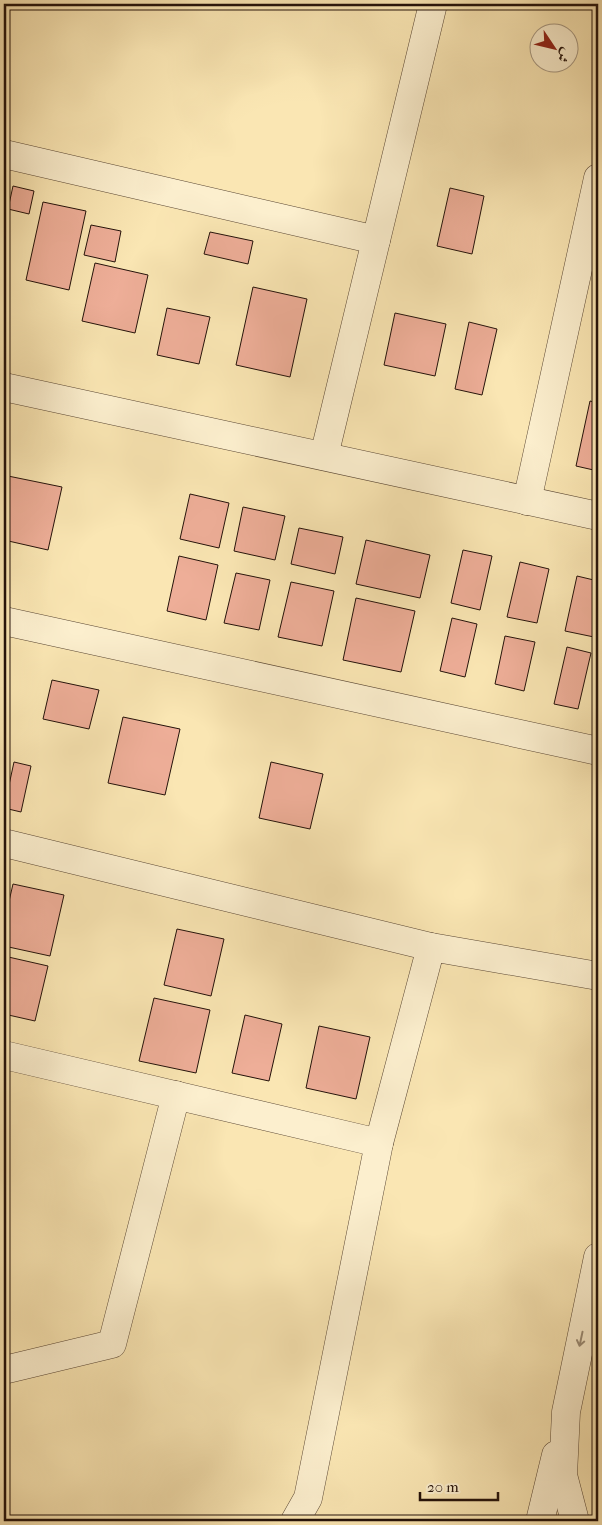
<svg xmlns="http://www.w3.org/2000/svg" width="602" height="1525" font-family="'IM FELL French Canon',Amiri,serif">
<rect width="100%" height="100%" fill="#fae6b3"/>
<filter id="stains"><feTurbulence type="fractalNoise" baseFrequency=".004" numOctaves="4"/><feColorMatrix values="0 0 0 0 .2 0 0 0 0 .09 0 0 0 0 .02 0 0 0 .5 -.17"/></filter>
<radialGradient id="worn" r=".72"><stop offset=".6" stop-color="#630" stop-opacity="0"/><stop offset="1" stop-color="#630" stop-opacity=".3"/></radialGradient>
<g fill="#eeae98" stroke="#24120a">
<polygon points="13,186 34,191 29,214 8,209"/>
<polygon points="450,188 484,196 472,254 437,246"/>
<polygon points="43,202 86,211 69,290 26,280"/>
<polygon points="91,225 121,231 115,262 84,255"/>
<polygon points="210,232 253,241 248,264 204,254"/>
<polygon points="95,263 148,275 135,333 82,321"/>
<polygon points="253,287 307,299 290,377 236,365"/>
<polygon points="167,308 210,317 199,364 157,355"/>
<polygon points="395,313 446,324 435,376 384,365"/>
<polygon points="469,322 497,329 482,395 455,389"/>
<polygon points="590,401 598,403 598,471 576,466"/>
<polygon points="8,476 62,487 48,550 4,540 4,494"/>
<polygon points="190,494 229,503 219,548 180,539"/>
<polygon points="243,507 285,516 275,560 234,551"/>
<polygon points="299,528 343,537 335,574 291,564"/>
<polygon points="366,540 430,555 420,598 356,584"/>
<polygon points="463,550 492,556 480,610 451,603"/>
<polygon points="179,556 218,565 206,620 167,611"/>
<polygon points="520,562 549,569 537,623 507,617"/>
<polygon points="236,573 270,580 259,630 224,623"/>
<polygon points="577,576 598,581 598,619 594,637 565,631"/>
<polygon points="291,582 334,591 322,646 278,637"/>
<polygon points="356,598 415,611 401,672 343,660"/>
<polygon points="452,618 477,624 465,677 440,671"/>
<polygon points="505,636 535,642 524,691 495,684"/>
<polygon points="567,647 591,653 578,709 554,704"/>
<polygon points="52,680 99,690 89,729 43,719"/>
<polygon points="123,717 180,729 165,795 108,783"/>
<polygon points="14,762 31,766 21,812 4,808"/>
<polygon points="271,762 323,774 310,829 259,818"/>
<polygon points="13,884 64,895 50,956 4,946 4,923"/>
<polygon points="177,929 224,939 211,996 164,985"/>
<polygon points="4,956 48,966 35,1021 4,1014"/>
<polygon points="154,998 210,1010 196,1073 139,1061"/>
<polygon points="245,1015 282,1024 269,1081 232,1073"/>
<polygon points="319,1026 370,1037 356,1099 306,1088"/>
</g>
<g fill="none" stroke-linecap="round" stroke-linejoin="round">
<g stroke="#5a4734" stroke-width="29">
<g id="minor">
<polyline points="4,154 376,240"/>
<polyline points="4,387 598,516"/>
<polyline points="324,456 433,4"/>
<polyline points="527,501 598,178"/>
<polyline points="4,621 598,751"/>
<polyline points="4,843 431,947"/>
<polyline points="4,1055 379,1143"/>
<polyline points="4,1370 112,1344 176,1095"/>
<polyline points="295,1521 308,1498 379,1143 431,947 598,976"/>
<polyline points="540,1521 556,1455"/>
<polyline points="575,1521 563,1475 566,1412 598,1257"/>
</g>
</g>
<use href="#minor" stroke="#fcefce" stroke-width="28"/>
</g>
<defs><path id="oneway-shaft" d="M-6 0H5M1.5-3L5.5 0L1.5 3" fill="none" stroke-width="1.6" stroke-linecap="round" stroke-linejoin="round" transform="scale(1.25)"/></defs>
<use stroke="#9b8c76" href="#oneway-shaft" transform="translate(581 1339) rotate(102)"/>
<rect width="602" height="1525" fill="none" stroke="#fae6b3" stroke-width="20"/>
<rect x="5" y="5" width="592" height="1515" fill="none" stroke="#24120a" stroke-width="2.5"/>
<rect x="10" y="10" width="582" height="1505" fill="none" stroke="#24120a"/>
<g transform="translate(554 48) rotate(125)"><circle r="24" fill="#fcefce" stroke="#a69780"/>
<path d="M0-4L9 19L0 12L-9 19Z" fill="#8f2418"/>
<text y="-8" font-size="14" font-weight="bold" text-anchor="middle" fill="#24120a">ش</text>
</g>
<path d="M420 1492v8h78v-8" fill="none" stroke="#24120a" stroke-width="2.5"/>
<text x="427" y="1492" font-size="15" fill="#24120a" stroke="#fcefce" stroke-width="4" paint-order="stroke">20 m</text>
<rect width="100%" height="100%" filter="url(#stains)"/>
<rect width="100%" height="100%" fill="url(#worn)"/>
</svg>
